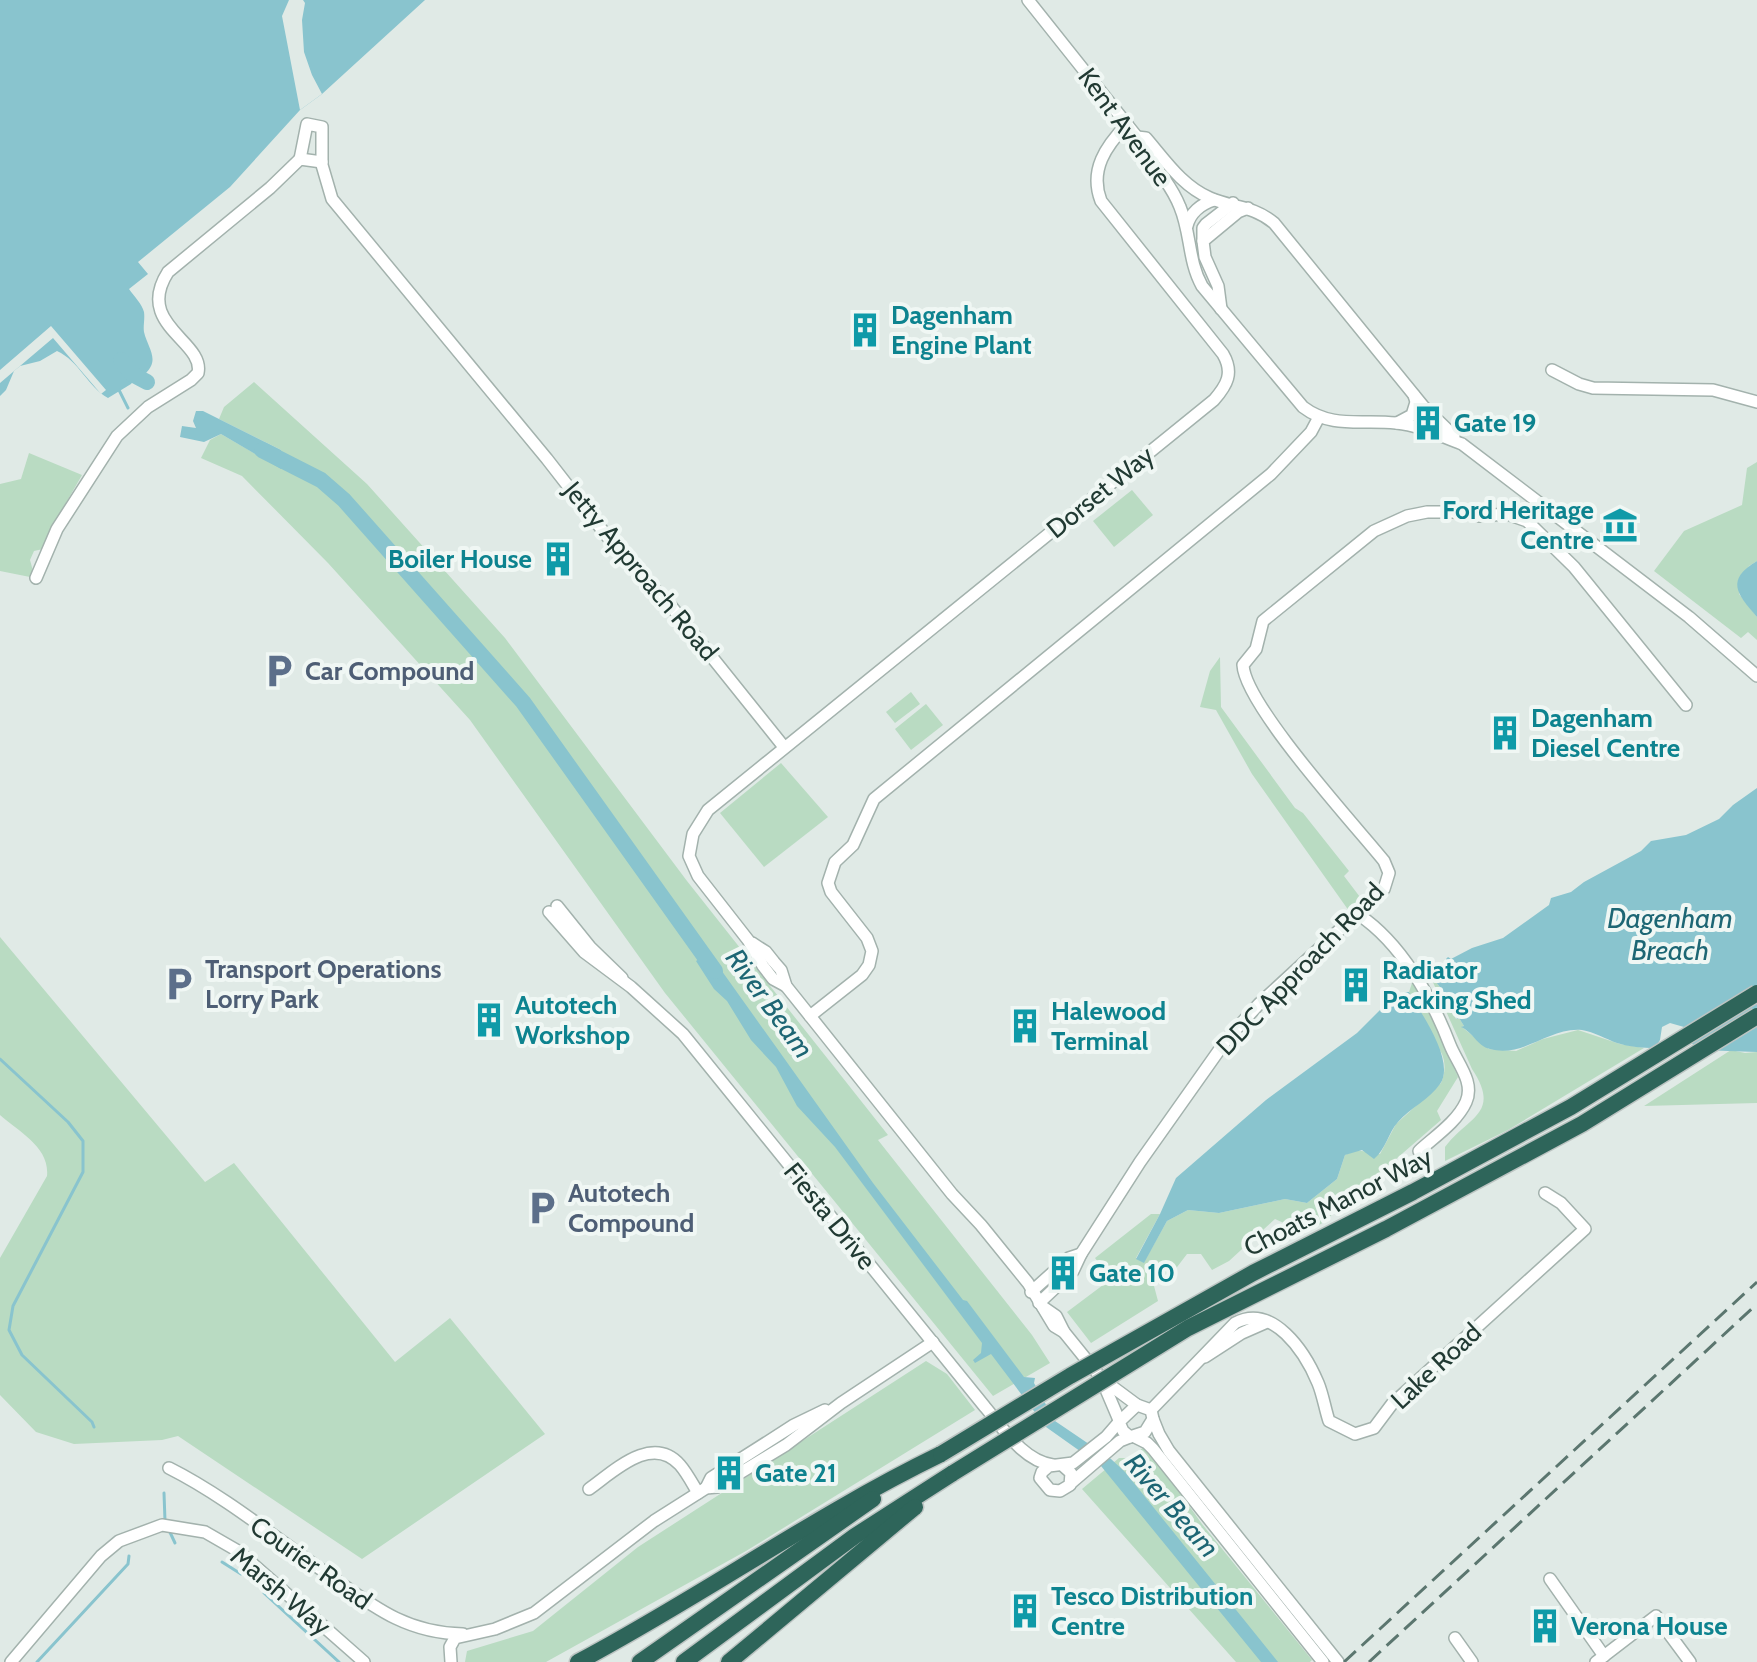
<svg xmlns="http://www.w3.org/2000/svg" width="1757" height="1662" font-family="Cabin,sans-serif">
<rect width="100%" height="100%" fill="#e0eae6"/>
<g fill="#b9dbc2">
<polygon points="254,382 367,484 505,638 687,881 888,1135 878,1140 1032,1335 1050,1363 993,1396 665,993 470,720 328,563 242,476 201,458 210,440 221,434 280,468 281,450 219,419 224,407"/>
<polygon points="29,453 82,475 55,522 43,549 34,551 30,560 33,571 30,577 0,571 0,484 21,479"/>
<polygon points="1757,462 1757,561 1749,566 1739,594 1757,617 1757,640 1748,632 1741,638 1654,571 1684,531 1742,505 1747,468"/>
<polygon points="1132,490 1153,515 1114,547 1093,521"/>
<polygon points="1220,657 1221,707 1295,808 1303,813 1349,871 1344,876 1363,901 1349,911 1252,774 1216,710 1200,707 1210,671"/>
<polygon points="911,692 920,704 895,723 886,712"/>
<polygon points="926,704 943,725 911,750 895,729"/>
<polygon points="781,763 828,817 764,867 720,813"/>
<path d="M0,937L205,1182L234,1163L395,1362L450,1318L545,1434L362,1559L178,1436L162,1440L74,1444L36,1432L0,1395V1258L47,1176C50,1147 19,1132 0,1115Z"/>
<path d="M1447,962L1440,964L1433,978L1446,995L1456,1019L1459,1018L1464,1026L1462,1027L1489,1049L1516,1051L1543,1039L1578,1030L1620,1044L1644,1048L1508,1130L1445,1161V1147C1467,1117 1502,1114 1472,1069L1427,969Z"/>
<path d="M1414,977L1458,1077L1437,1111L1441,1120L1321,1224L1299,1230L1275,1219L1229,1261L1212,1270L1201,1254H1187L1171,1275L1154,1286L1158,1301L1091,1343L1067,1312L1111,1279L1095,1258L1151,1214H1160L1136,1258L1144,1262L1167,1221L1188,1210L1219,1213L1285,1199L1307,1203L1337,1179L1345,1155L1356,1150L1380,1154L1396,1124L1441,1083C1445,1073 1446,1065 1442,1054L1409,992Z"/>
<polygon points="1731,1050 1745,1053 1757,1052 1757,1103 1644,1106"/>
<polygon points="926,1361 947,1374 975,1410 746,1551 546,1662 465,1662 467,1651 533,1631 638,1547"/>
<polygon points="1144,1447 1157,1461 1202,1524 1312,1660 1310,1662 1236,1662 1082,1489 1119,1458 1130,1458"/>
</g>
<g fill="#89c4ce">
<path d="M0,0H425L322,94L300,110L230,187L138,262L148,274L129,289C134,296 142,304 144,312C145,319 143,326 144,332C148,349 161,360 144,375L140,372L131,384L108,398C88,387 79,361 57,351L40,361L20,366L14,371L6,390L0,396Z"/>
<polygon points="196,411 203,411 281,450 281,469 221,434 204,442 180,437 182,426 196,428 193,421"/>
<path d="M1757,561V617C1737,594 1725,580 1757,561Z"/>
<path d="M1757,788V1052L1700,1050L1691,1043L1684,1027L1670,1023L1662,1027L1660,1040L1655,1048C1643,1048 1629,1047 1617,1043C1606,1039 1594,1032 1582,1030C1549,1027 1524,1058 1490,1049C1477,1046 1473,1032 1461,1027L1464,1026L1459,1018L1457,1019L1446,995L1433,978L1441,964L1446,962V959L1448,957L1451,959L1472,948L1503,938L1549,905L1551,898L1571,892L1584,882L1641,851L1651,841L1686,835L1719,819L1733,805Z"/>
<polygon points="709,953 873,1183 963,1300 967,1301 1024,1377 1035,1378 1034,1383 1055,1421 1111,1459 1125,1472 1278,1662 1261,1662 1101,1466 1046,1427 991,1354 975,1363 973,1360 981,1353 982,1343 835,1147 797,1106 776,1067 751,1040 727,1001 714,989 696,961"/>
<path d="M1404,992H1409C1420,1012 1456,1061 1440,1084C1430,1099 1410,1108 1398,1122C1388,1133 1386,1149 1374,1159L1362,1150L1345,1155L1337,1179L1307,1203L1285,1199L1219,1213L1188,1210L1167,1221L1144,1263L1136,1259L1160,1214L1176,1178L1266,1100L1357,1033L1392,998Z"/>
</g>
<g fill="#e0eae6">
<polygon points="289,0 303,0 305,3 302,20 304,52 312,75 322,94 300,110 282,16"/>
<polygon points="51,326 106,390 101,394 53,338 0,383 0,370"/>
</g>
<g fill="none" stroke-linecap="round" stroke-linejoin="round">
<g stroke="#89c4ce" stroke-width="3">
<polyline points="119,390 128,408"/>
<polyline points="0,1059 68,1122 83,1141 83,1172 13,1306 9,1330 22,1355 92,1422 94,1427"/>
<polyline points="164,1493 165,1521"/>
<polyline points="168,1528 175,1543"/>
<polyline points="222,1562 241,1574"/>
<polyline points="264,1593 339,1662"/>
<polyline points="37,1662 128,1564 129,1556"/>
</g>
<g stroke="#89c4ce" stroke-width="16">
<polyline points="121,360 132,374 147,382"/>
<polyline points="262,450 321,480 344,500 523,702 715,971"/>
</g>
<g stroke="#a3b2ad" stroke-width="14">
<g id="minor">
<path d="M1028,0L1137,137V144C1152,163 1171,184 1180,207C1191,233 1188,261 1202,286L1303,407C1332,429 1362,419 1396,423C1420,425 1440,436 1462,444L1689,617L1757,676"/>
<path d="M1137,137L1146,138C1165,160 1182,186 1210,198C1233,208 1252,205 1274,223L1423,406L1454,436"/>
<polyline points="300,159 307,124 322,127 322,165 332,199 547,459 624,558 671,606 784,747"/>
<path d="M1187,226C1190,213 1201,204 1214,200"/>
<polyline points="1203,241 1203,228 1206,224 1233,203"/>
<polyline points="1221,309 1218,286 1205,257 1203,241 1238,212 1248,208"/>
<polyline points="1552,370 1579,384 1593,388 1713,390 1757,402"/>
<polyline points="1397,423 1412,415 1416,402 1414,395"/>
<path d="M36,578L57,529L117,436L148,407L191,380L198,373C205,341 134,325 168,272L270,188L300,159L322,162"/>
<polyline points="557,906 590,947 622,978"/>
<path d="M549,912L584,952L631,987L683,1034L985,1407C1003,1428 1023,1461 1053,1465"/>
<path d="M1359,915C1401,943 1432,998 1450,1045C1457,1063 1475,1082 1466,1102C1457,1122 1434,1137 1419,1151"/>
<polyline points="752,943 766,952 774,962 781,970 786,986 810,1016 952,1194 981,1225 1028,1283 1054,1326 1064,1332 1102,1379 1137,1405"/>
<path d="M786,986L773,979L763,966L748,940L698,876L689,856L693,834L708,810L1214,400C1227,385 1234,373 1223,354L1101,201C1089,170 1106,146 1127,124"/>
<polyline points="810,1016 862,975 869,965 872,951 867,938 831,892 828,883 835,862 853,845 874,799 1271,474 1311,432 1319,417"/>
<polyline points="1031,1292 1069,1258 1081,1254"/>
<path d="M1039,1303L1073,1271L1081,1254L1140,1162L1227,1039L1259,1004L1384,889L1389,873L1384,861C1354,824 1245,705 1243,665L1256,649L1263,621L1374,531L1407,516L1427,512H1454L1479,516L1507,514L1527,521L1574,567L1686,705"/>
<polyline points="1043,1307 1056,1316 1064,1332"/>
<polyline points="1205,1357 1242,1333 1267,1322"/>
<polyline points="1102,1380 1119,1420"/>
<polygon points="1137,1405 1151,1410 1153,1419 1145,1432 1130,1437 1123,1431 1119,1422"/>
<path d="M1151,1410L1235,1323C1273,1303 1305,1352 1318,1383C1323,1395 1325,1409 1329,1421L1355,1434L1374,1428L1392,1404L1585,1229L1561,1203L1545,1193"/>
<polyline points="1153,1419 1159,1434 1169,1451 1338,1662"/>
<polyline points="1135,1437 1147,1443 1153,1449 1323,1662"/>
<polyline points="1062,1465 1071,1473 1070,1485 1060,1491 1050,1490 1040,1478 1042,1472 1049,1466 1073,1463 1106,1437 1119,1422"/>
<path d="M169,1468C221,1494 272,1535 319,1568C367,1601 401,1633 463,1634"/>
<polyline points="1071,1483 1120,1441 1130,1437"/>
<polyline points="706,1488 711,1478 794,1425 825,1410"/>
<path d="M589,1489C613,1472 652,1433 680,1465C687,1473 692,1483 698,1493"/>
<polyline points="1550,1579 1604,1656"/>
<polyline points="1455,1638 1472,1662"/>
<polyline points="11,1662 101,1556 119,1541 162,1525 205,1532 238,1551 364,1662"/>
<polyline points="451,1662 450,1647 455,1638 495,1629 534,1613 654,1521 706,1488 717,1487 786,1445 841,1403 933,1342"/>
<polyline points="1596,1662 1656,1616 1690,1662"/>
</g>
</g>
<g stroke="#bcc4c2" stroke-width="19">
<g id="highway">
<path d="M578,1662C701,1597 815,1515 941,1454"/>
<polyline points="640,1662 873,1499"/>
<polyline points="684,1662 855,1536 953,1473"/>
<polyline points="729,1662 915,1507"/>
</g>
</g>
<use href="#minor" stroke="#fff" stroke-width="11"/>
<use href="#highway" stroke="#2e655a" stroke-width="16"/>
<g stroke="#5b766f" stroke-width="3" stroke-dasharray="16 8" stroke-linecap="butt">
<polyline points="1344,1662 1757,1282"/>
<polyline points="1369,1662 1757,1304"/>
</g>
<g stroke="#bcc4c2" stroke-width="19" stroke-linecap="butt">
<g id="highway-bridge">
<polyline points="941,1454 1070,1376 1253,1273 1413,1192 1571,1107 1757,993"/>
<polyline points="953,1473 1188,1328 1386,1229 1582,1124 1757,1016"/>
</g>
</g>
<use href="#highway-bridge" stroke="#2e655a" stroke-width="16"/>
</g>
<defs>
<g id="building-bare" transform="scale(2.76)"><path d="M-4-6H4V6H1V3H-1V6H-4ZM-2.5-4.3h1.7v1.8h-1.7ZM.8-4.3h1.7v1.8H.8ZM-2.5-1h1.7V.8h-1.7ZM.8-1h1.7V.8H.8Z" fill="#0f9aa8" stroke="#f0f7f4" stroke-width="2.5" paint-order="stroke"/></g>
<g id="museum-bare" transform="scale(2.76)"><path d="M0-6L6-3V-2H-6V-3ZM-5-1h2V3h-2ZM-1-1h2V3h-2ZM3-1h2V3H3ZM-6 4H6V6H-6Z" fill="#0f9aa8" stroke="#f0f7f4" stroke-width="2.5" paint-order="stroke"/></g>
<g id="parking-bare" transform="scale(2.76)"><path d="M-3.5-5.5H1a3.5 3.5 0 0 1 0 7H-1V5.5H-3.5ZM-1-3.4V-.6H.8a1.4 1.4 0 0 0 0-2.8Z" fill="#5c6f8a" stroke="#f0f7f4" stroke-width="2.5" paint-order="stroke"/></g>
</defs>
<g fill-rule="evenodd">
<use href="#building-bare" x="865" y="330"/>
<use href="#building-bare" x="1428" y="423"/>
<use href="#museum-bare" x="1620" y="525"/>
<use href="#building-bare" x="558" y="559"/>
<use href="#parking-bare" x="279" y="671"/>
<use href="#building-bare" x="1505" y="733"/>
<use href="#parking-bare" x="179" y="984"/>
<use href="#building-bare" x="1356" y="985"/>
<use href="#building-bare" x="489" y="1020"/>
<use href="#building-bare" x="1025" y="1026"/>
<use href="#parking-bare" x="542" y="1208"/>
<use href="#building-bare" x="1063" y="1273"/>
<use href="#building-bare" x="729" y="1473"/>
<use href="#building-bare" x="1025" y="1611"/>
<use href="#building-bare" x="1545" y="1626"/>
</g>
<g text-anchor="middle" stroke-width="8" stroke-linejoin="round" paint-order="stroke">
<g font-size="26" fill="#213a33" stroke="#f0f7f4">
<text transform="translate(1125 127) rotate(54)" y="9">Kent Avenue</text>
<text transform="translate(1100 492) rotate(-39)" y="9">Dorset Way</text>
<text transform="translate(641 571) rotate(50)" y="9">Jetty Approach Road</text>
<text transform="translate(1300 969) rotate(-46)" y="9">DDC Approach Road</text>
<text transform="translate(1338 1202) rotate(-27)" y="9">Choats Manor Way</text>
<text transform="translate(830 1216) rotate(51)" y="9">Fiesta Drive</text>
<text transform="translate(1436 1366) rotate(-43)" y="9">Lake Road</text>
<text transform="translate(311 1563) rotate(35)" y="9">Courier Road</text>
<text transform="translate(281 1591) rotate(40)" y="9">Marsh Way</text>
</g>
<g font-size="26" font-weight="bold" fill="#0d838f" stroke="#f0f7f4" text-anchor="start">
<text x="891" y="324">Dagenham<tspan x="891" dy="30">Engine Plant</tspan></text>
<text x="1454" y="432">Gate 19</text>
<text x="1594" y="519" text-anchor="end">Ford Heritage<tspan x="1594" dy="30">Centre</tspan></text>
<text x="532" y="568" text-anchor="end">Boiler House</text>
<text x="1531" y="727">Dagenham<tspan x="1531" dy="30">Diesel Centre</tspan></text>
<text x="1382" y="979">Radiator<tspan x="1382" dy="30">Packing Shed</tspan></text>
<text x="515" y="1014">Autotech<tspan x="515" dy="30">Workshop</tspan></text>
<text x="1051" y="1020">Halewood<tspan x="1051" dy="30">Terminal</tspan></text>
<text x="1089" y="1282">Gate 10</text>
<text x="755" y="1482">Gate 21</text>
<text x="1051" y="1605">Tesco Distribution<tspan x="1051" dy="30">Centre</tspan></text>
<text x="1571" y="1635">Verona House</text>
</g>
<g font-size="26" font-weight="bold" fill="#4e5e75" stroke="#f0f7f4" text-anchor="start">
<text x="305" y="680">Car Compound</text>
<text x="205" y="978">Transport Operations<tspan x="205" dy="30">Lorry Park</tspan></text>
<text x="568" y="1202">Autotech<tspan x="568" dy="30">Compound</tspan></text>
</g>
<g font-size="28" font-style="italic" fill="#1d6674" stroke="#f0f7f4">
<text x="1670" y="928">Dagenham<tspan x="1670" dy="32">Breach</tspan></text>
<text transform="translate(770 1003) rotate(54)" y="10">River Beam</text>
<text transform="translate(1172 1505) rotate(49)" y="10">River Beam</text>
</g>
</g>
</svg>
